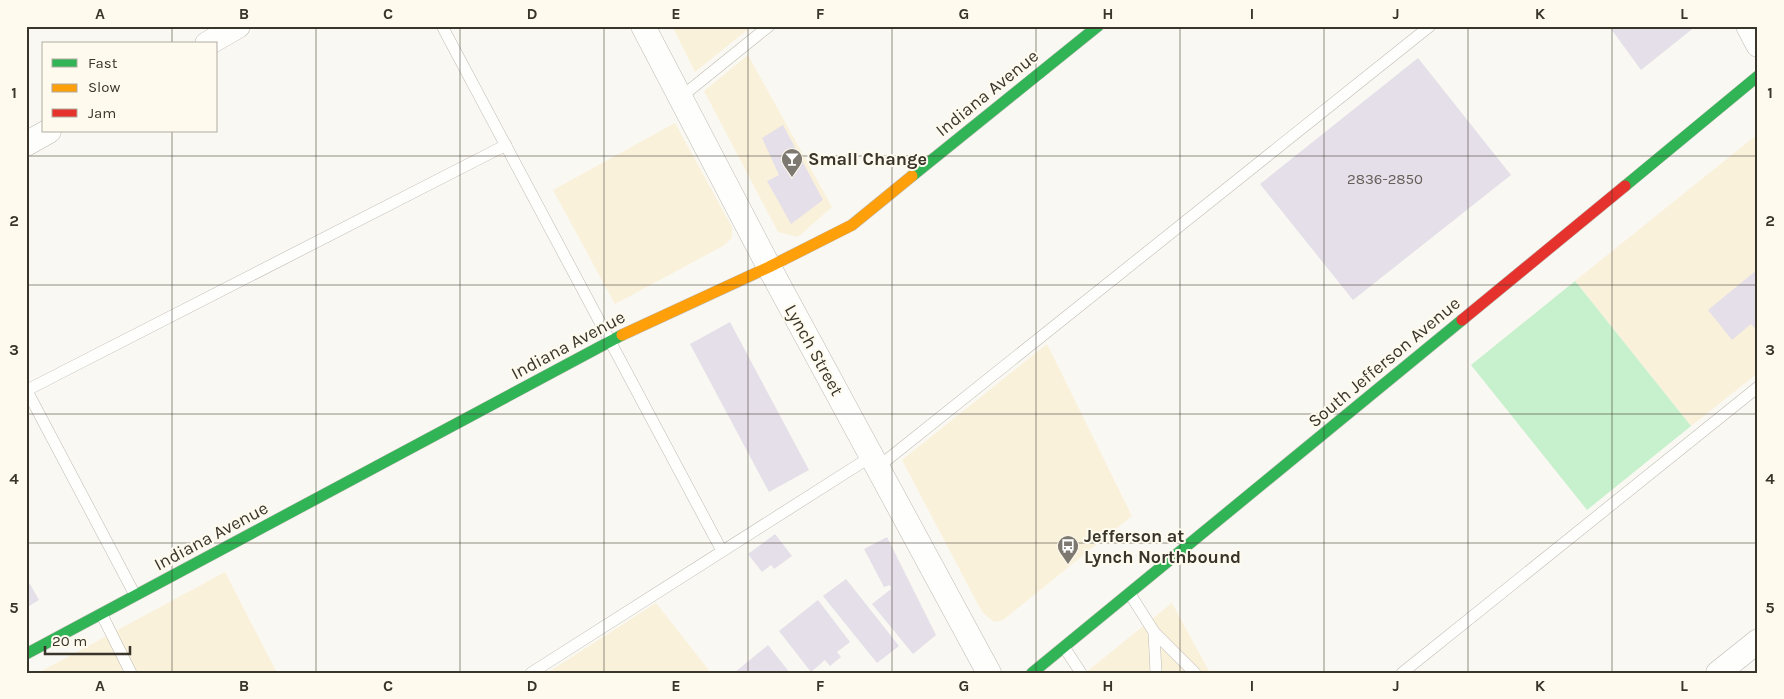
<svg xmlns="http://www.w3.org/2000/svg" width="1784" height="699" font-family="Karla,sans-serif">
<rect width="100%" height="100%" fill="#faf8f2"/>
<g fill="#faf1db">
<polygon points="672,26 752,26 695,72"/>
<polygon points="748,55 832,207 798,237 778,232 704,91"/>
<polygon points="675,123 732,227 732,238 723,246 615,304 553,190"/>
<polygon points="1758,134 1758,373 1691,426 1575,281"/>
<polygon points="1047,344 1132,516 1003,620 994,622 982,612 902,460"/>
<polygon points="225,572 277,673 38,673"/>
<polygon points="656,603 711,673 547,673"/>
<polygon points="1172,603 1210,673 1085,673"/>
</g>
<polygon fill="#c7f0cd" points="1575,281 1691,426 1587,510 1471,365"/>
<g fill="#e5dfe9">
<polygon points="1609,26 1696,26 1641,70"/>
<polygon points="1418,58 1511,175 1353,300 1260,184"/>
<polygon points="783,125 823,200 791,224 767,181 779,175 762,138"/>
<polygon points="1758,269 1758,332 1751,324 1732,340 1708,310"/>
<polygon points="730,322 809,470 769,492 690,344"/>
<polygon points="775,534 792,556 774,569 771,565 762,572 748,554"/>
<polygon points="887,537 936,635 913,654 872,604 891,589 890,585 884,587 864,549"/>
<polygon points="846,579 899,646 877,663 823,596"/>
<polygon points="30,584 39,600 26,608 26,586"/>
<polygon points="818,600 850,642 837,652 841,657 830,666 825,660 811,672 779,631"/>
<polygon points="768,645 790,673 734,673"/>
</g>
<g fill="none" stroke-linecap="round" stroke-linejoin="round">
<g stroke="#bdbab2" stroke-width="12">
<g id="lane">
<polyline points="442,26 722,551"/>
<polyline points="681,97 769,26"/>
<polyline points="26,389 135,595"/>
<polyline points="27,390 506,145"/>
<polyline points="878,467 1430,26"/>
<polyline points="1130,594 1154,632 1195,673"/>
<polyline points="102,615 131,673"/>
<polyline points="1154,632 1156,673"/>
<polyline points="1064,647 1081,673"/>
<polyline points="531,673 872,456"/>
<polyline points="1402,673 1758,387"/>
</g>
</g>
<g stroke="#bdbab2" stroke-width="25">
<g id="street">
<polyline points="643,26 769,267 989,673"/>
<polyline points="1748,26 1758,45"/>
<polyline points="207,44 238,26"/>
<polyline points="26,144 49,131"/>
<polyline points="1718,673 1758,641"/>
</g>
</g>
<g stroke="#bdbab2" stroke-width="12">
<g id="fast">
<polyline points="912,176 1098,26"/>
<polyline points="1625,186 1758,76"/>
<polyline points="26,654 622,335"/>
<polyline points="1032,673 1462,320"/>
</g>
</g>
<g stroke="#bdbab2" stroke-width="12">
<polyline id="slow" points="622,335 769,267 852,225 912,176"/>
</g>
<g stroke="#bdbab2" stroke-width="12">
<polyline id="jam" points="1462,320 1625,186"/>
</g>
<use href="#lane" stroke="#fefefd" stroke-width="11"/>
<use href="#street" stroke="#fefefd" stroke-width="24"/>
<use href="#fast" stroke="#30b455" stroke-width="11"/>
<use href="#slow" stroke="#ff9f0a" stroke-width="11"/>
<use href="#jam" stroke="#e5322d" stroke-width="11"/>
</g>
<path fill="none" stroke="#3a352a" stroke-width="1" stroke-opacity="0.55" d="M172,26V44M316,26V673M460,26V673M604,26V673M748,26V673M892,26V673M1036,26V673M1180,26V673M1324,26V673M1468,26V673M1612,26V673M172,131V673M26,156H1758M26,285H1758M26,414H1758M26,543H1758"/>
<defs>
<g id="bar-pin" transform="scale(1.125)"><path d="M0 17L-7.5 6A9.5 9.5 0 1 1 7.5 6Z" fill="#7d7970" stroke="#fefaee"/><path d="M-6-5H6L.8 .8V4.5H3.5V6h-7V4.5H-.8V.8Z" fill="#fff"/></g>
<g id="bus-pin" transform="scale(1.125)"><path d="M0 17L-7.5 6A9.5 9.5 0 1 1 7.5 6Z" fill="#7d7970" stroke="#fefaee"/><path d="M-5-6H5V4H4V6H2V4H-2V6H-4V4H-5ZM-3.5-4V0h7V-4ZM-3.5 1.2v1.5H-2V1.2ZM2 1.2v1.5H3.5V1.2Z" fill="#fff"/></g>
</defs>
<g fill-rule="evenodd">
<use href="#bar-pin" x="792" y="159"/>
<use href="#bus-pin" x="1068" y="546"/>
</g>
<g text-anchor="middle" stroke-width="4" stroke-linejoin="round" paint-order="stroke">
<g font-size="15" fill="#65605a">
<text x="1385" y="184">2836-2850</text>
</g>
<g font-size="18" fill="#3a352a" stroke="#fefaee">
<text transform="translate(987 93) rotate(-39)" y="6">Indiana Avenue</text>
<text transform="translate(568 345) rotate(-28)" y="6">Indiana Avenue</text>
<text transform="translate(814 350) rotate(61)" y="6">Lynch Street</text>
<text transform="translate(1384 362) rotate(-40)" y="6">South Jefferson Avenue</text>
<text transform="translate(211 536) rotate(-28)" y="6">Indiana Avenue</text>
</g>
<g font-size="18" font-weight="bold" fill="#3a352a" stroke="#fefaee" text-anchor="start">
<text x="808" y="165">Small Change</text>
<text x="1084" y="542">Jefferson at<tspan x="1084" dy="21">Lynch Northbound</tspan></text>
</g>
</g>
<rect width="1784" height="699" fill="none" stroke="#fefaee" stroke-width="55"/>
<rect x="42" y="42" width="175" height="90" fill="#fefaee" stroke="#b0aba0"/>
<rect x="52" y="59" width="25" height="8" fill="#30b455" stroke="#b0aba0"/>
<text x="88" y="68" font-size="15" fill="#3a352a">Fast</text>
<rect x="52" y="84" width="25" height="8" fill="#ff9f0a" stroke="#b0aba0"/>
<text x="88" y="92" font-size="15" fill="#3a352a">Slow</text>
<rect x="52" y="109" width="25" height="8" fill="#e5322d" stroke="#b0aba0"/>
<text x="88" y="118" font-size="15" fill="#3a352a">Jam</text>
<path d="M45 646v8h85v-8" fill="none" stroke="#3a352a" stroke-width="2.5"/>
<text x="52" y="646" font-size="15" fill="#3a352a" stroke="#fefaee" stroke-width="4" paint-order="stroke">20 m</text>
<rect x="28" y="28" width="1728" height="644" fill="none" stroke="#3a352a" stroke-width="2"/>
<g font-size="16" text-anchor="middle" font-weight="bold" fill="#3a352a">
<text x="100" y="19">A</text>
<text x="244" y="19">B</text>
<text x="388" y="19">C</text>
<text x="532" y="19">D</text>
<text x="676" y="19">E</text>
<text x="820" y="19">F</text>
<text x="964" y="19">G</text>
<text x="1108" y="19">H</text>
<text x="1252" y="19">I</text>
<text x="1396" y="19">J</text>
<text x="1540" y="19">K</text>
<text x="1684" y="19">L</text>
<text x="14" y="98">1</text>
<text x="1770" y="98">1</text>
<text x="14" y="226">2</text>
<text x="1770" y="226">2</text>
<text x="14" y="355">3</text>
<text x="1770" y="355">3</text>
<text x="14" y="484">4</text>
<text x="1770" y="484">4</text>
<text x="14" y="613">5</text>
<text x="1770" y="613">5</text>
<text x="100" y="691">A</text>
<text x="244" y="691">B</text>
<text x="388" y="691">C</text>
<text x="532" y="691">D</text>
<text x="676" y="691">E</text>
<text x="820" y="691">F</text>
<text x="964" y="691">G</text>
<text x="1108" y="691">H</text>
<text x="1252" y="691">I</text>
<text x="1396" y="691">J</text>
<text x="1540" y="691">K</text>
<text x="1684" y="691">L</text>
</g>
</svg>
